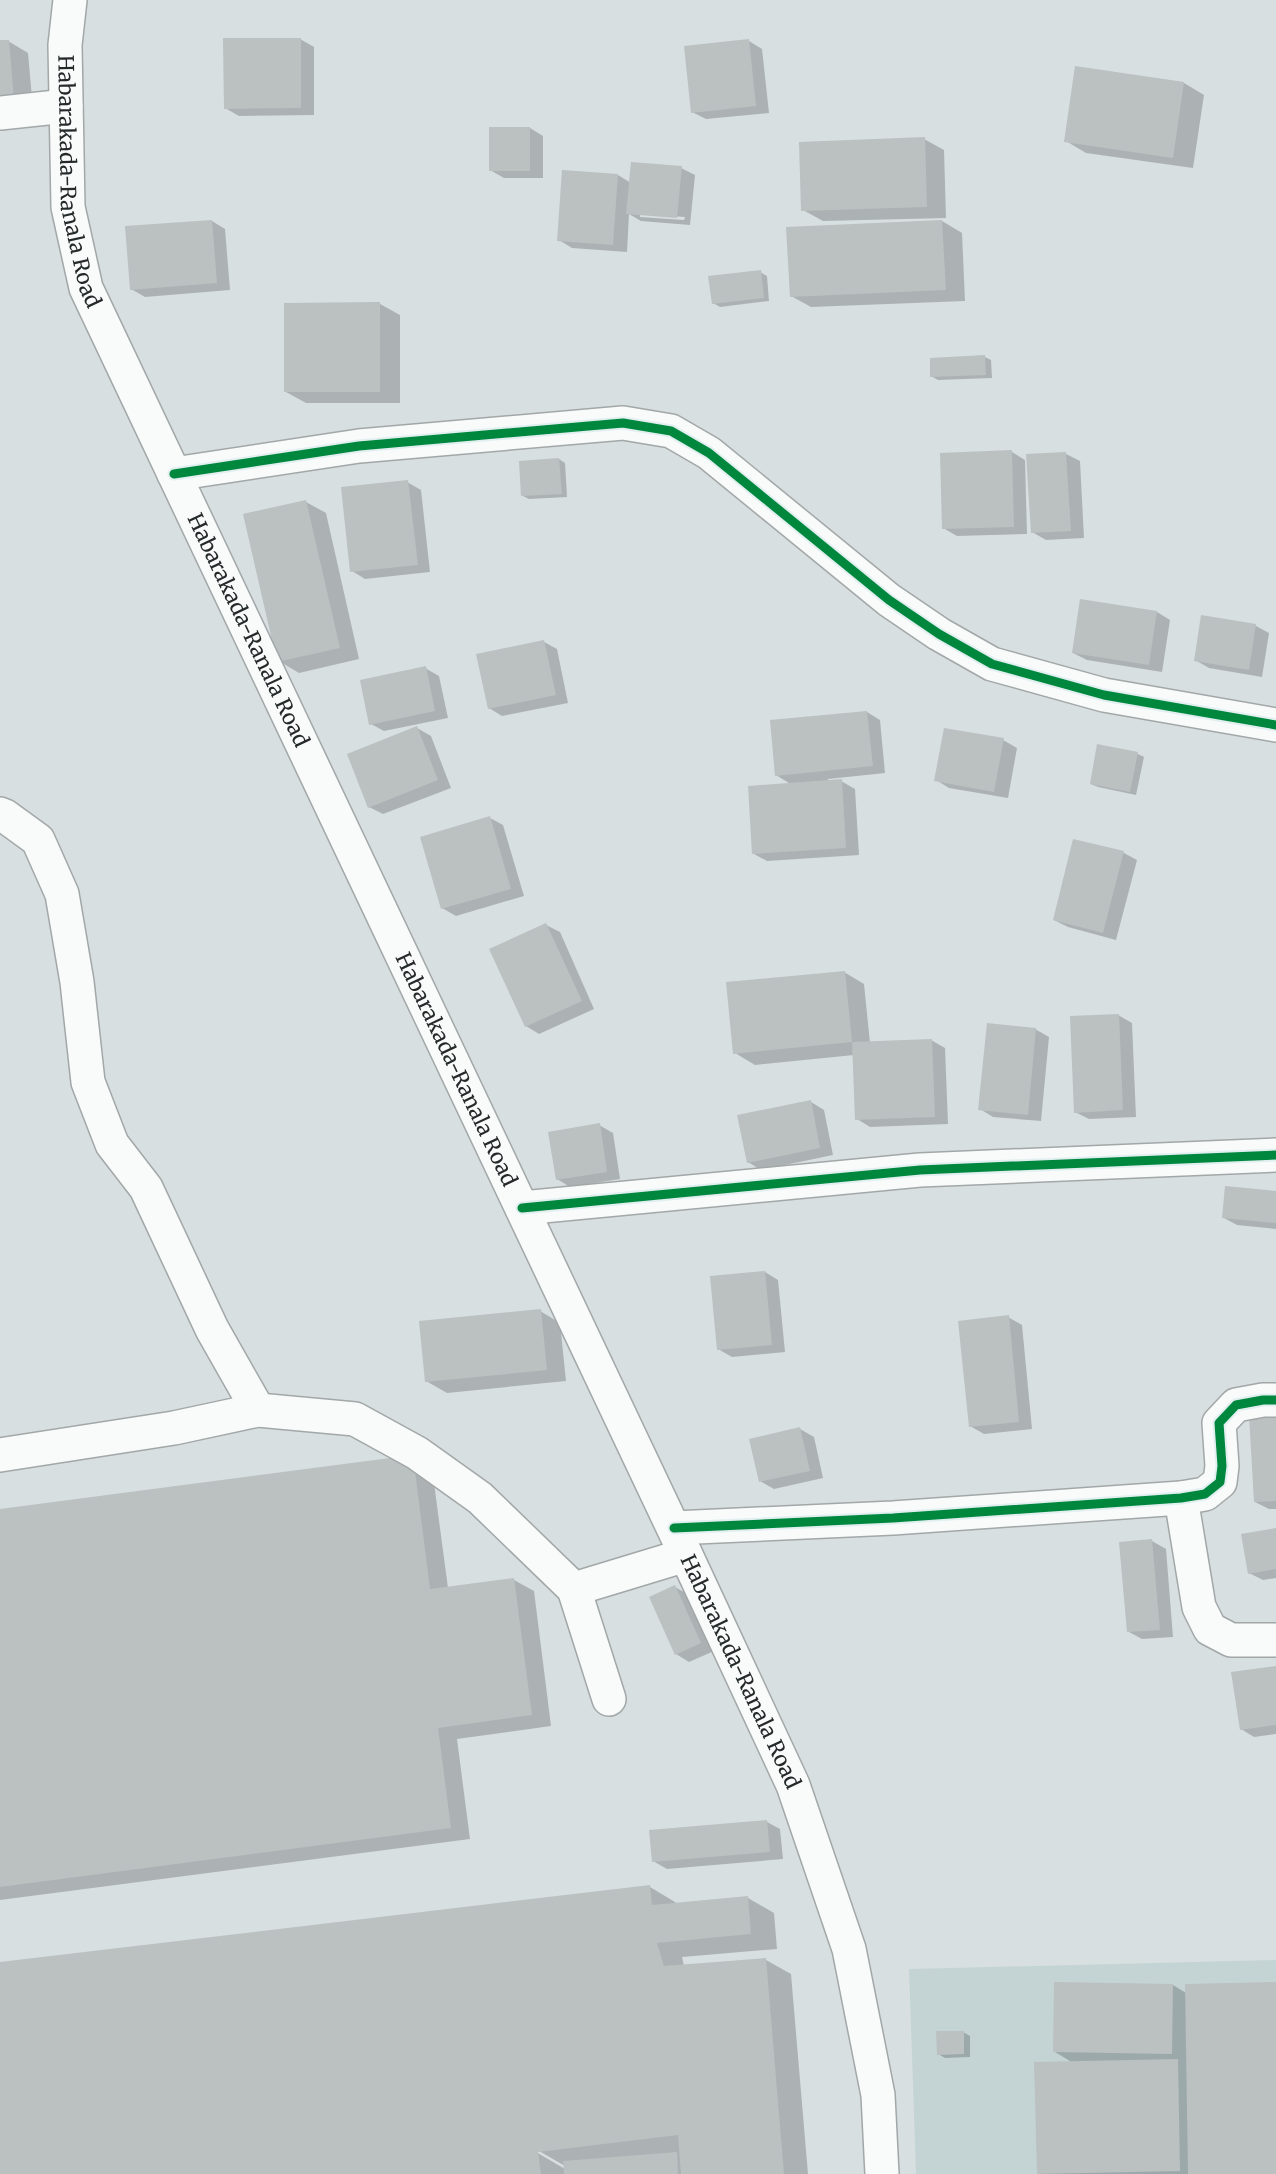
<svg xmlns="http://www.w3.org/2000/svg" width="1276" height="2174" font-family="Merriweather,serif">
<rect width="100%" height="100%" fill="#d8dfe0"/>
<polygon fill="#c4d4d5" points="1276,1960 1276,2174 916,2174 909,1969"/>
<g fill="#0003" fill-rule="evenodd">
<polygon points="300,39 314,47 314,115 239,116 225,108"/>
<polygon points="8,41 28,53 33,109 0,112 0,42"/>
<polygon points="749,41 762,49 769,113 706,119 692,112"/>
<polygon points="1184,83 1204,95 1193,168 1086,153 1066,141"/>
<polygon points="530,128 543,136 543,178 504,178 490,170"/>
<polygon points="924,139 944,150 946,218 823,221 803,210"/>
<path d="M681,168L695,175L690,225L641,221L629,214L627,252L572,248L559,240L618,175L631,183ZM640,214L685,217L684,220L640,217Z"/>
<polygon points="212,221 225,229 230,290 145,297 131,289"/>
<polygon points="942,221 962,233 965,301 811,307 791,296"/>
<polygon points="760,272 767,276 769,301 720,307 713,303"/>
<polygon points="380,304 400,315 400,403 306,403 286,392"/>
<polygon points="985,357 991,360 992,378 938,380 931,376"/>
<polygon points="1012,452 1025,460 1027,534 957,536 943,528"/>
<polygon points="1066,454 1080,461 1084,538 1046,540 1032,532"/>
<polygon points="559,459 565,463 567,497 529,499 523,496"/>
<polygon points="407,482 421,490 430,572 365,579 352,571"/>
<polygon points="306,502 326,513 359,659 299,673 279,661"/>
<polygon points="1157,612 1170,620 1162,672 1087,660 1073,653"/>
<polygon points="1203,616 1256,626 1269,633 1262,677 1209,668 1195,660"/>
<polygon points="544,642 557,649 568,703 502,716 489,708"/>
<polygon points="425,668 439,676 448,718 384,731 371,724"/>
<polygon points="867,712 880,720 885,773 828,779 828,782 841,781 855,789 859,855 767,861 754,854 792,785 776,775"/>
<polygon points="417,728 431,736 451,788 383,814 369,807"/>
<polygon points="1003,740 1017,748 1008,798 949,788 936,780"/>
<polygon points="1098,746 1138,754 1144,757 1136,795 1098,787 1091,784"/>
<polygon points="490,818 503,825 524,896 456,916 442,908"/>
<polygon points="1075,841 1124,853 1137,860 1116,940 1068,927 1054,920"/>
<polygon points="546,925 560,932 594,1009 539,1034 526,1026"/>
<polygon points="844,972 864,984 870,1043 931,1040 945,1048 948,1124 870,1127 857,1119 854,1055 755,1065 735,1053"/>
<polygon points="1118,1015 1132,1023 1136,1117 1089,1119 1075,1112"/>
<polygon points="1035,1029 1049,1037 1041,1121 993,1117 980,1109"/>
<polygon points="811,1102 824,1110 833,1155 761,1170 748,1162"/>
<polygon points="599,1125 613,1133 620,1179 570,1187 557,1179"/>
<polygon points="1276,1193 1276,1229 1237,1225 1224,1218"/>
<polygon points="765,1272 778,1280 785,1352 732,1357 718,1349"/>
<polygon points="540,1311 560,1323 566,1381 447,1393 426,1381"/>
<polygon points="1008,1317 1022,1325 1032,1429 984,1434 970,1426"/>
<polygon points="1276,1415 1276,1509 1269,1509 1255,1502"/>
<polygon points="800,1429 814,1437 823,1478 774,1489 760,1481"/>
<polygon points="432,1468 448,1588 514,1580 534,1591 551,1726 457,1739 470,1839 0,1900 0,1510"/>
<polygon points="1276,1529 1276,1578 1263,1580 1249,1573"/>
<polygon points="1152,1541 1166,1549 1173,1637 1142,1639 1129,1632"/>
<polygon points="675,1587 689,1595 714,1651 689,1662 676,1654"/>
<polygon points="1276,1668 1276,1734 1254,1737 1241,1729"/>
<polygon points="767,1822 780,1829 783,1859 667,1869 653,1861"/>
<path d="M650,1887L675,1902L676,1904L748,1898L774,1913L777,1949L682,1957L684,1966L766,1960L791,1974L808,2174H0V1964ZM532,2147L565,2166V2169L531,2149Z"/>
<polygon points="1276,1984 1276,2174 1038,2174 1073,2063 1055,2052 1173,1985 1186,1993"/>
<polygon points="963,2032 970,2036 970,2057 945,2058 938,2054"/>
</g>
<g fill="#bbc0c1">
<polygon points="223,38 301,38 301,108 224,109"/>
<polygon points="749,39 756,106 691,113 684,46"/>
<polygon points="0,40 9,40 14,99 0,100"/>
<polygon points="1075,66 1184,82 1173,158 1064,142"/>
<rect x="489" y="127" width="41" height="44"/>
<polygon points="925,137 927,207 801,211 799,142"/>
<polygon points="631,162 682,166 677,218 626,214"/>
<polygon points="562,170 618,174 613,245 557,241"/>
<polygon points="212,220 217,283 130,290 125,226"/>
<polygon points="942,220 946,290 790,297 786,227"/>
<polygon points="761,270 764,298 712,304 708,276"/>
<polygon points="380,302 380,392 284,392 284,303"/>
<polygon points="985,355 986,375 930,377 930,358"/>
<polygon points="1012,450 1014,527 942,529 940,453"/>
<polygon points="1066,452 1071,531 1031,533 1026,454"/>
<polygon points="559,458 562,494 521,496 519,461"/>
<polygon points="408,480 418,565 350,572 341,487"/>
<polygon points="306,500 340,648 277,662 243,514"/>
<polygon points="1080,599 1157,611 1149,665 1072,653"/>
<polygon points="1201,615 1256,624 1249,670 1194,661"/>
<polygon points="544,640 556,695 488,709 476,654"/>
<polygon points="426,666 435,711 369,725 360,680"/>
<polygon points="867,711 873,766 775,776 770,720"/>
<polygon points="417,726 438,780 368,808 347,754"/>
<polygon points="944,728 1004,738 994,792 934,781"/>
<polygon points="1097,744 1138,752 1130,792 1090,784"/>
<polygon points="842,779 846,848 752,854 748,786"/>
<polygon points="490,816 511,889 441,909 420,837"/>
<polygon points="1073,839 1124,851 1103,933 1053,920"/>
<polygon points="546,923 582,1001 525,1027 489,949"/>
<polygon points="845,971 852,1042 733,1054 726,982"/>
<polygon points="1119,1014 1123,1110 1074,1113 1070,1016"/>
<polygon points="987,1023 1036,1028 1028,1115 978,1110"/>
<polygon points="932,1039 935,1117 855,1120 852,1042"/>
<polygon points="811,1100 820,1148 747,1163 737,1115"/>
<polygon points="600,1123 607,1172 556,1180 548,1132"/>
<polygon points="1225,1186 1276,1191 1276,1223 1222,1218"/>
<polygon points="765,1271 772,1345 717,1350 710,1276"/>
<polygon points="541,1309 547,1370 425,1382 419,1321"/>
<polygon points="1009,1315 1019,1422 969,1427 958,1321"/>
<polygon points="1276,1413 1276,1501 1254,1502 1249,1415"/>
<polygon points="800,1427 810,1471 759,1482 749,1439"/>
<polygon points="413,1455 430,1589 514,1578 532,1715 438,1728 451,1828 0,1887 0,1509"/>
<polygon points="1276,1528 1276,1569 1248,1574 1241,1534"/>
<polygon points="1152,1539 1160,1630 1127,1632 1119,1542"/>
<polygon points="675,1585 701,1643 675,1655 649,1597"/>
<polygon points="1276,1666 1276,1725 1240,1730 1231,1672"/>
<polygon points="767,1820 770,1852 652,1862 649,1830"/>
<polygon points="650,1885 652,1905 748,1896 751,1934 657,1943 664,1966 766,1958 784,2174 681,2174 678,2135 538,2152 541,2174 0,2174 0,1962"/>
<polygon points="1054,1982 1173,1984 1172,2054 1053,2052"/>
<polygon points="1276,1982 1276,2174 1188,2174 1185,1984"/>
<polygon points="936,2031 964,2031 964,2054 937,2055"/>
<polygon points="1178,2059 1180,2171 1037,2174 1034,2062"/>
<polygon points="677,2152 678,2174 564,2174 563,2161"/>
</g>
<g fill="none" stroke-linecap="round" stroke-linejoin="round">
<g stroke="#a2a7a7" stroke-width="36">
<g id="minor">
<polyline points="0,113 66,106"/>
<polyline points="174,474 359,446 623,423 671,431 709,453 889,600 939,634 992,664 1104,695 1276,725"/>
<polyline points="0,814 5,816 38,840 62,894 77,982 88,1082 112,1144 146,1188 212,1329 258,1410"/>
<polyline points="522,1208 920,1170 1276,1155"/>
<polyline points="0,1455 174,1428 258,1410 355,1419 417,1453 480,1498 574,1589 686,1555"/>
<polyline points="1181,1498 1199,1607 1210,1629 1231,1640 1276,1640"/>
<polyline points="674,1528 893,1518 1181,1498 1205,1494 1220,1482 1222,1466 1219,1423 1236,1405 1263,1400 1276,1400"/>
<polyline points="574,1589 609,1699"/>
</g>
</g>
<g stroke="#a2a7a7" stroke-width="36">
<g id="major">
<path id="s1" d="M70,0L65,45L68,207L86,288L686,1555L793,1785L849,1949L878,2095L882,2174"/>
</g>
</g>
<use href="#minor" stroke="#f9fafa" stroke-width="33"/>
<use href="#major" stroke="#f9fafa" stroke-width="33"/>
<g stroke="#e1eff0" stroke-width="13">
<g id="cycleway">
<polyline points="174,474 359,446 623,423 671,431 709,453 889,600 939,634 992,664 1104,695 1276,725"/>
<polyline points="522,1208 920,1170 1276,1155"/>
<polyline points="674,1528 893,1518 1181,1498 1205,1494 1220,1482 1222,1466 1219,1423 1236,1405 1263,1400 1276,1400"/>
</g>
</g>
<use href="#cycleway" stroke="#00873e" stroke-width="9"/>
</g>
<g text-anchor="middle" stroke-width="6" stroke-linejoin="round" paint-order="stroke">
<g font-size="21" fill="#242a2a" stroke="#e1eff0">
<text dy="7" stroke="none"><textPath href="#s1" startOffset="183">Habarakada-Ranala Road</textPath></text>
<text dy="7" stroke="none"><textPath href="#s1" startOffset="669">Habarakada-Ranala Road</textPath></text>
<text dy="7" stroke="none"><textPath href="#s1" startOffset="1155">Habarakada-Ranala Road</textPath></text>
<text dy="7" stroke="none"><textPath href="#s1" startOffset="1821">Habarakada-Ranala Road</textPath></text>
</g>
</g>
</svg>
